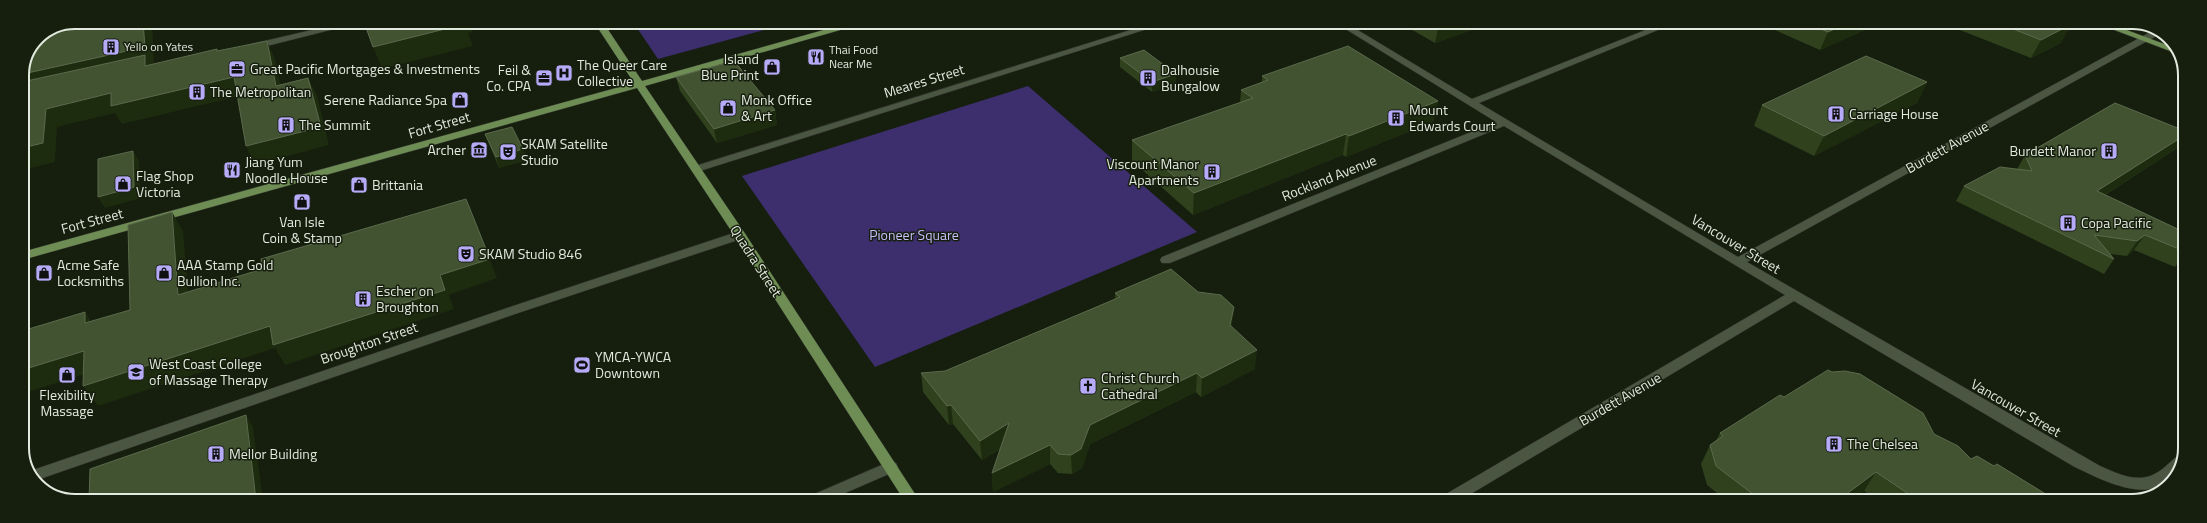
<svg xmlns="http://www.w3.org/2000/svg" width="2207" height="523" font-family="'Titillium Web',sans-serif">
<rect width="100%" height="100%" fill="#161e0e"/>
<g fill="#3d2f6e">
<polygon points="633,22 793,22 658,59"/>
<polygon points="1028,86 1197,232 875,367 742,176"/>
</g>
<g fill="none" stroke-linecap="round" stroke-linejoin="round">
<g stroke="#30352c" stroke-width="1">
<g id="minor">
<polygon points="346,22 362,22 251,50 246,47 248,45"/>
<polygon points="1153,23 1166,23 700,171 692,171 691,169 692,167"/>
<path d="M1336,23H1346L1472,99L1663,23H1675L1479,103L1738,257L2154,30L2160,34L1747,262L2100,466C2125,477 2144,486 2166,466C2172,461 2176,455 2184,454C2184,461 2178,467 2175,473C2153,508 2100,479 2073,466L1794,301L1459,501H1439L1441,497L1785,295L1504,126L1170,263H1162L1160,260L1162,257L1496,122Z"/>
<polygon points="740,231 746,235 744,238 524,311 37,480 34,481 30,471 516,305"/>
<polygon points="891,461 896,463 898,467 896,471 829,500 808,500 810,496"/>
</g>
</g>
<g stroke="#30352c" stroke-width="1">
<g id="major">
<polygon points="594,22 603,22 642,81 852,22 868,22 645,86 746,235 919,500 904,500 734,235 637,88 22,260 22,252 634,83"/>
<polygon points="2096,23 2108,23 2175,48 2178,54"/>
</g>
</g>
<use href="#minor" fill="#4a5542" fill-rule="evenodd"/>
<use href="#major" fill="#6e8d54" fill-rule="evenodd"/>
</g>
<g fill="#2f411d">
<polygon points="1400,23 1491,23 1435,43"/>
<polygon points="1761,23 1877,23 1876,25 1820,50 1761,24"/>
<polygon points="1942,23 2069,23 2061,43 2031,58"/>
<polygon points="1120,58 1176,84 1152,92 1120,67"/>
<polygon points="1262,76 1438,101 1433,122 1346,157 1343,155 1193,215 1132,161 1132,140 1240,103 1241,90 1262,83"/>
<polygon points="676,77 775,110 777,125 717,143 680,91"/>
<polygon points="1927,82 1917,103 1814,156 1754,126 1762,105"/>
<polygon points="2185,131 2185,138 2179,147 2105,195 2184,232 2184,254 2175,267 2134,250 2127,256 2110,254 2114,259 2104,274 1956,201 1964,186 2017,169 2025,155"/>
<polygon points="485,134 523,149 527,160 499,168"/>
<polygon points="1115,293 1232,327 1255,369 1201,397 1196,392 1090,444 1082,468 1072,474 1058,473 1050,464 993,492 992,473 1000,449 982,460 953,424 949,425 923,392 921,373 945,371 1115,299"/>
<polygon points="1784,397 1934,434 1971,459 1994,466 2057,501 1878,501 1864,491 1851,501 1727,501 1707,485 1701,464 1710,445 1716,441 1720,433"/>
</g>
<g fill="#1d2b0e">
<polygon points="143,22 152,22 154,64 22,94 22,75 23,74"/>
<polygon points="463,22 469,22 473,32 468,33 473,46 382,69 373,47"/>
<polygon points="1457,23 1491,23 1435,43 1438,29"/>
<polygon points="1848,23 1877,23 1876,25 1820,50 1828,32"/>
<polygon points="2072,24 2061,43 2031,58 2041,40"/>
<polygon points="267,41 275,59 285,104 276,86"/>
<polygon points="1176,74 1176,84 1152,92 1152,82"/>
<polygon points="234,77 244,95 122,124 115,113 57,127 55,162 22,170 22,148 46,109 111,93"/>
<polygon points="308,78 317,95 329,145 255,165 246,146"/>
<polygon points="1927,82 1917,103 1814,156 1824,136"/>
<polygon points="1438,101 1433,122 1346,157 1349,136"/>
<polygon points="775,110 777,125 717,143 714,129"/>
<polygon points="1346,134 1343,155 1193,215 1194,193"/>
<polygon points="2185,135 2185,138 2179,147 2087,206 2097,191"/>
<polygon points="523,149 527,160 499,168 496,157"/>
<polygon points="133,151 139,161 141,198 105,208 98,197"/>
<polygon points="466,199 497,278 449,295 454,309 285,365 275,348 98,406 83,386 270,326 440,275"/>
<polygon points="172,212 183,231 190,314 178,295"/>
<polygon points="2145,235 2134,250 2127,256 2137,241"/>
<polygon points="1234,307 1232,326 1229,344 1230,325"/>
<polygon points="85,312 98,332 85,323"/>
<polygon points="1257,350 1255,369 1201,397 1202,378"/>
<polygon points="84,351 98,370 22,394 22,370"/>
<polygon points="1197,373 1196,392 1090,444 1082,468 1072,474 1071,455 1090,425"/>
<polygon points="951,405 953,424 949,425 947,406"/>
<polygon points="246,415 253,427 263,500 256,500"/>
<polygon points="1009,423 1010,442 982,460 980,441"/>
<polygon points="1050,445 1050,464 993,492 992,473"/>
<polygon points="1876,472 1864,491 1851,501 1837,501"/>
</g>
<g fill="#425331" stroke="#5b6a4c">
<polygon points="76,22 143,22 145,47 23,74 38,38"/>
<polygon points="364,22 464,22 465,24 373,47"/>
<polygon points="1426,23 1457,23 1438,29"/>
<polygon points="1807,23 1848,23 1828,32"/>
<polygon points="1998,23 2069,23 2072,24 2041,40"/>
<polygon points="267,41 276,86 308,78 321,127 246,146 234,77 111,106 111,93 46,109 43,143 22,148 22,82 145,55 145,66 217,49 217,51"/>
<polygon points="1348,46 1438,101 1349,136 1346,134 1194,193 1132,140 1253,98 1241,90 1268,80 1262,76"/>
<polygon points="1144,50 1176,74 1152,82 1120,58"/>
<polygon points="1866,56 1927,82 1824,136 1762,105"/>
<polygon points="734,61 775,110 714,129 676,77"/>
<polygon points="2115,103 2185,131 2185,135 2097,191 2184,232 2184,251 2145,235 2137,241 2094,235 2114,259 1964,186 2000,167 2032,171 2025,155"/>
<polygon points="512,127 523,149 496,157 485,134"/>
<polygon points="133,151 134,187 98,197 98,159"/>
<polygon points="466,199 490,259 440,275 445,290 273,345 270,326 83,386 84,351 22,370 22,331 85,312 85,323 130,310 128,225 172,212 178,295 262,269 261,259"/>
<polygon points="1171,269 1198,292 1221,295 1234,307 1230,325 1257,350 1202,378 1197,373 1090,425 1081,449 1071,455 1058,454 1050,445 992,473 1009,423 980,441 951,405 947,406 921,373 945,371 1120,297 1115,293"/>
<polygon points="1828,370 1832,372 1845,371 1860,374 1923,413 1934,434 1958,446 1971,459 1977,456 1994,466 1997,464 2057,501 1919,501 1876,472 1837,501 1762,501 1716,466 1710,445 1723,436 1720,433 1780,395 1784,397"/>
<polygon points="246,415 256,500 89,500 90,469"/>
</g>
<defs>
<g id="building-square" transform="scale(0.9)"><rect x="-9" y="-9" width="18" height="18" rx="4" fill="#b6abf8" stroke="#161e0e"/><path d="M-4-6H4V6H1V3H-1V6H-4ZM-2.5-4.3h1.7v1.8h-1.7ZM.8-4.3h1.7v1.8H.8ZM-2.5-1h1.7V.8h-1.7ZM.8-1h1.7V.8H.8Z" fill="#111"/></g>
<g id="restaurant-square" transform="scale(0.9)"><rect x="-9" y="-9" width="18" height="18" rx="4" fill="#b6abf8" stroke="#161e0e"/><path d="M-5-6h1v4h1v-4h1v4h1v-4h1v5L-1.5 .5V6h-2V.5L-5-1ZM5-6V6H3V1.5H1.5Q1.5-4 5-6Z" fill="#111"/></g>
<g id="shop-square" transform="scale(0.9)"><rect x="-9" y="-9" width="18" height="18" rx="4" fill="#b6abf8" stroke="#161e0e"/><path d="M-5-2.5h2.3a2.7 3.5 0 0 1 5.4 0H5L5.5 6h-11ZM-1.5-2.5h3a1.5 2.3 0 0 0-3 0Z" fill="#111"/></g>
<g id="office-square" transform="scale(0.9)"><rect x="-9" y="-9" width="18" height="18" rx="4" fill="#b6abf8" stroke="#161e0e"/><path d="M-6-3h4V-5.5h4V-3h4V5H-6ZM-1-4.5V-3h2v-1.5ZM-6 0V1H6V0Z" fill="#111"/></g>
<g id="hospital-square" transform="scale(0.9)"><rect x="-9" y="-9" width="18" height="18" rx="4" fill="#b6abf8" stroke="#161e0e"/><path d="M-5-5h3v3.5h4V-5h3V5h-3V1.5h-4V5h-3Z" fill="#111"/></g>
<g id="museum-square" transform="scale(0.9)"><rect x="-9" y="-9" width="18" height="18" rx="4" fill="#b6abf8" stroke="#161e0e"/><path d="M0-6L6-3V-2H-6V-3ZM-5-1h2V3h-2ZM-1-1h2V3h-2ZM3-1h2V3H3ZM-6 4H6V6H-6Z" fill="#111"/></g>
<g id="theatre-square" transform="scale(0.9)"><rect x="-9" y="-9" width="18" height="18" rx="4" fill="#b6abf8" stroke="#161e0e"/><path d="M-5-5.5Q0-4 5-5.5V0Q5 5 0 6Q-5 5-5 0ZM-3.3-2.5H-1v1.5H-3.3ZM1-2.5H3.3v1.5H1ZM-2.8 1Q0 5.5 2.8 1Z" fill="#111"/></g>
<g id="stadium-square" transform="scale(0.9)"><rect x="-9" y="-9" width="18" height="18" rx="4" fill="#b6abf8" stroke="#161e0e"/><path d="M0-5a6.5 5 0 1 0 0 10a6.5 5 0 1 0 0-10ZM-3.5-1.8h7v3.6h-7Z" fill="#111"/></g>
<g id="university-square" transform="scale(0.9)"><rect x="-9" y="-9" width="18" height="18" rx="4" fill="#b6abf8" stroke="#161e0e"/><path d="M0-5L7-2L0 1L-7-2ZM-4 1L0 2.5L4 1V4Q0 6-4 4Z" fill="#111"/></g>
<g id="church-square" transform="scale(0.9)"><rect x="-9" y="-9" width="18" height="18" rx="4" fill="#b6abf8" stroke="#161e0e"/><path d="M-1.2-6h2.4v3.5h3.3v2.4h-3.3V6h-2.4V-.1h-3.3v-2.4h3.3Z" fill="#111"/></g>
</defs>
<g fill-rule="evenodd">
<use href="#building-square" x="111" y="47"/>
<use href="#restaurant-square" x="816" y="57"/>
<use href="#shop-square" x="772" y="67"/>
<use href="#office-square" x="237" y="69"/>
<use href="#hospital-square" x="564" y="73"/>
<use href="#office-square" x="544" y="78"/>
<use href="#building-square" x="1148" y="78"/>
<use href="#building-square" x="197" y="92"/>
<use href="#shop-square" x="460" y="100"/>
<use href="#shop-square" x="728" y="108"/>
<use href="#building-square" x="1836" y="114"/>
<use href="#building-square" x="1396" y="118"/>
<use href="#building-square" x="286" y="125"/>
<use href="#museum-square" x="479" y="150"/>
<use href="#building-square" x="2109" y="151"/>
<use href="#theatre-square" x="508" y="152"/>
<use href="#restaurant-square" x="232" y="170"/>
<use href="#building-square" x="1212" y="172"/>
<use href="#shop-square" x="123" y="184"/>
<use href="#shop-square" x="359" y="185"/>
<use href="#shop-square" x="302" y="202"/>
<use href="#building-square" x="2068" y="223"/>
<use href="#theatre-square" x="466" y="254"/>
<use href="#shop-square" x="44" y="273"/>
<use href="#shop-square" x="164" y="273"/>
<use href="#building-square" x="363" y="299"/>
<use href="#stadium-square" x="582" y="365"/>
<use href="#university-square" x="136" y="372"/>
<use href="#shop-square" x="67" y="375"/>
<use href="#church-square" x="1088" y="386"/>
<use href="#building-square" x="1834" y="444"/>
<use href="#building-square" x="216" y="454"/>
</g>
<g text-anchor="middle" stroke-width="3" stroke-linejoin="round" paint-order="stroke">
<g font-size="12" fill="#e2e9de" stroke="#161e0e" text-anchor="start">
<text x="124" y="51">Yello on Yates</text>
<text x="829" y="54">Thai Food<tspan x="829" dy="14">Near Me</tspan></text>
</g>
<g font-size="14" fill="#e2e9de" stroke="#161e0e" text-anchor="start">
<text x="759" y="64" text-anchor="end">Island<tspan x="759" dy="16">Blue Print</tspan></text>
<text x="577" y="70">The Queer Care<tspan x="577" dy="16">Collective</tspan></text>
<text x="250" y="74">Great Pacific Mortgages &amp; Investments</text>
<text x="531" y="75" text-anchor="end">Feil &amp;<tspan x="531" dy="16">Co. CPA</tspan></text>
<text x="1161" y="75">Dalhousie<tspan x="1161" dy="16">Bungalow</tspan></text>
<text x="210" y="97">The Metropolitan</text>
<text x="447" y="105" text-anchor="end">Serene Radiance Spa</text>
<text x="741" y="105">Monk Office<tspan x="741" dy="16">&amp; Art</tspan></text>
<text x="1409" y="115">Mount<tspan x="1409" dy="16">Edwards Court</tspan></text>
<text x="1849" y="119">Carriage House</text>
<text x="299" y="130">The Summit</text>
<text x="521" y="149">SKAM Satellite<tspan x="521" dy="16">Studio</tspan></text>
<text x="466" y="155" text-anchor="end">Archer</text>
<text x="2096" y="156" text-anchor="end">Burdett Manor</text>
<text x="245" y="167">Jiang Yum<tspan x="245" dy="16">Noodle House</tspan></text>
<text x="1199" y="169" text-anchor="end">Viscount Manor<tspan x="1199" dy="16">Apartments</tspan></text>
<text x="136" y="181">Flag Shop<tspan x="136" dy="16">Victoria</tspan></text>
<text x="372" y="190">Brittania</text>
<text x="302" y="227" text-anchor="middle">Van Isle<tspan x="302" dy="16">Coin &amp; Stamp</tspan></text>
<text x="2081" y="228">Copa Pacific</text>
<text x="479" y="259">SKAM Studio 846</text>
<text x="57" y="270">Acme Safe<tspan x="57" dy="16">Locksmiths</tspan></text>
<text x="177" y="270">AAA Stamp Gold<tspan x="177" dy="16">Bullion Inc.</tspan></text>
<text x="376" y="296">Escher on<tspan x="376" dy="16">Broughton</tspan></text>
<text x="595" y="362">YMCA-YWCA<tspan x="595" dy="16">Downtown</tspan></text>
<text x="149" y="369">West Coast College<tspan x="149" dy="16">of Massage Therapy</tspan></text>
<text x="1101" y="383">Christ Church<tspan x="1101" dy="16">Cathedral</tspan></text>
<text x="67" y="400" text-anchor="middle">Flexibility<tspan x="67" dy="16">Massage</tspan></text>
<text x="1847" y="449">The Chelsea</text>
<text x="229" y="459">Mellor Building</text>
</g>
<g font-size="14" fill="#e2e9de" stroke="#161e0e">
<text transform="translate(924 81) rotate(-17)" y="5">Meares Street</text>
<text transform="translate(439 125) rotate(-16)" y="5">Fort Street</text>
<text transform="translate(1947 147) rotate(-29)" y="5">Burdett Avenue</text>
<text transform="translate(1329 178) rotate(-22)" y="5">Rockland Avenue</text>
<text transform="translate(92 221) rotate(-15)" y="5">Fort Street</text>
<text transform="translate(1736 244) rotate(31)" y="5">Vancouver Street</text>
<text transform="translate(756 261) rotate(57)" y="5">Quadra Street</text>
<text transform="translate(369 343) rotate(-19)" y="5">Broughton Street</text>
<text transform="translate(1620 399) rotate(-30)" y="5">Burdett Avenue</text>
<text transform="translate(2016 408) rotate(30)" y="5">Vancouver Street</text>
</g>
<g font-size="14" fill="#c7bffb" stroke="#161e0e">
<text x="914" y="240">Pioneer Square</text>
</g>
</g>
<path d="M0 0H2207V523H0ZM75 29H2132A46 46 0 0 1 2178 75V448A46 46 0 0 1 2132 494H75A46 46 0 0 1 29 448V75A46 46 0 0 1 75 29Z" fill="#161e0e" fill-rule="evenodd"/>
<path fill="none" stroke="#e2e9de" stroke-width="2" d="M75 29H2132A46 46 0 0 1 2178 75V448A46 46 0 0 1 2132 494H75A46 46 0 0 1 29 448V75A46 46 0 0 1 75 29Z"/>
</svg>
